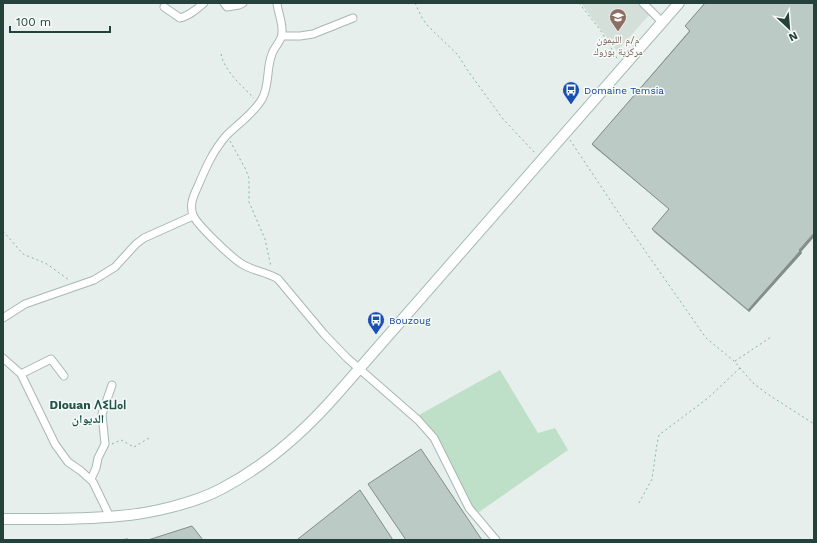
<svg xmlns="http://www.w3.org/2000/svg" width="817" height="543" font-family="'Work Sans','Noto Naskh Arabic','Noto Sans Tifinagh',sans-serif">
<rect width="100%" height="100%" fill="#e6efeb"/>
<polygon fill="#d4dfda" points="581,3 640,3 650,14 617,51"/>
<polygon fill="#bfe0c8" points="500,370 538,433 555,428 568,450 479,512 471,507 441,448 419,415"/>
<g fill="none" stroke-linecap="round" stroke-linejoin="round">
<g stroke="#a8b8b2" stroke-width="9">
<g id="minor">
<polyline points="224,3 227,7 239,5 243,3"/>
<path d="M277,3C278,13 283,23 282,33C282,41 274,47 272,54C266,68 270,85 262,99C254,113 238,124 226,136C213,151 206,167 198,186C194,195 189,204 193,215C197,225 232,258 242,264C253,271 267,272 278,279L324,334L347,358L418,420L434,438L469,508L496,540"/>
<polyline points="643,3 662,22"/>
<path d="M164,7L180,18C189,16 197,9 204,3"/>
<polyline points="282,36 300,36 313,34 353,18"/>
<polyline points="3,318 25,304 94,280 115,267 136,244 144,238 193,216"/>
<polyline points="3,358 21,374 55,444 68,462 81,471 93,482 110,517"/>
<polyline points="21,374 51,359 64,376"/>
<polyline points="91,479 96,468 98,458 105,444 102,414 112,385"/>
</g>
</g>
<g stroke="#a4bbb3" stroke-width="12">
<path id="secondary" d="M3,519C42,519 80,520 119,516C149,514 195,503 221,489C267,465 305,431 338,393L679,3"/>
</g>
<g stroke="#86b3a5" stroke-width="1" stroke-dasharray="2 3" stroke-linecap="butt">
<polyline points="415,3 422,18 428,26 458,55 468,71 503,119 536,154"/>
<polyline points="579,3 601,31 618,60"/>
<path d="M221,54C225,72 242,86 254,98"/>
<polyline points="570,140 620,215 706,338 734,361 753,383 766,393 814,424"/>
<polyline points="230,141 245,168 249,178 249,202 265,239 271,267"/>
<polyline points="3,231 23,254 47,264 69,280"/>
<polyline points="735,361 771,337"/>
<polyline points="112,444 121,440 134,447 149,438"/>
<polyline points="639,503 652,479 657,444 659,435 708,398 740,368"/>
</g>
<use href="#minor" stroke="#fff" stroke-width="7"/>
<use href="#secondary" stroke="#fff" stroke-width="10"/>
</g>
<polygon fill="#a1aea9" points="705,3 802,253 749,312 654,232 652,229 669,209 593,146 592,144 689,31 685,26"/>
<polygon fill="#838d89" points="814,233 814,237 801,252 802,253 749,312 748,310"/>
<g fill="#bbcac4" stroke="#838d89">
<polygon points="705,3 814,3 814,233 799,250 800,251 748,310 652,229 669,209 592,144 690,31 685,26"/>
<polygon points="421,449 482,540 406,540 368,484"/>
<polygon points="360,490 393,540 299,540 298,539"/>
<polygon points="192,526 203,540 148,540"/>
<polygon points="128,539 129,540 118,540"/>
</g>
<defs>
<g id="school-pin" transform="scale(0.9)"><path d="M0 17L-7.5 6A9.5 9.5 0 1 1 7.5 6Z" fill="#8d6e63" stroke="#f7fbf9"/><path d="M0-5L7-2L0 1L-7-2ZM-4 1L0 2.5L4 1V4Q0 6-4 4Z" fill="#fff"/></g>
<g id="bus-pin" transform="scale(0.9)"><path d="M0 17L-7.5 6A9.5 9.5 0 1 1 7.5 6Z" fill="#1a4fb4" stroke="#f7fbf9"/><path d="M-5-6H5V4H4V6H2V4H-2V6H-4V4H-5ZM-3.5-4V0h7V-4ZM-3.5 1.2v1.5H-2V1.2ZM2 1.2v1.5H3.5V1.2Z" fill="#fff"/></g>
</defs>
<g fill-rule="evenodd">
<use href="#school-pin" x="618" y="17"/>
<use href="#bus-pin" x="571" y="90"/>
<use href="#bus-pin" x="376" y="320"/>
</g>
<g text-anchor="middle" stroke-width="3" stroke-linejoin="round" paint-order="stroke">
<g font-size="10" fill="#785e54" stroke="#f7fbf9">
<text x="618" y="43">م/م الليمون<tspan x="618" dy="12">مركزية بوزوك</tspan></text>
</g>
<g font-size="10" fill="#164399" stroke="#f7fbf9" text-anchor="start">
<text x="584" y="94">Domaine Temsia</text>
<text x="389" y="324">Bouzoug</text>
</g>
<g font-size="12" font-weight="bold" fill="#1f5548" stroke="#f7fbf9">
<text x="88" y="409">Diouan ⴷⵉⵡⴰⵏ<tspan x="88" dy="14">الديوان</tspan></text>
</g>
</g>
<rect width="817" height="543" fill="none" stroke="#24423a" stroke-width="8"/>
<g transform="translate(789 28) rotate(154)" stroke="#f7fbf9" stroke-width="3" paint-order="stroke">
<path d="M0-3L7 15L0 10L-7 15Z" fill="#24423a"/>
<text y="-6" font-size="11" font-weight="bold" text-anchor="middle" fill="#24423a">N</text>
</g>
<path d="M10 26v6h100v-6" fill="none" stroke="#24423a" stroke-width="2"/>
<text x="16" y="26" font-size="12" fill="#24423a" stroke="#f7fbf9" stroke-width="3" paint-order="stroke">100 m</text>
</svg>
